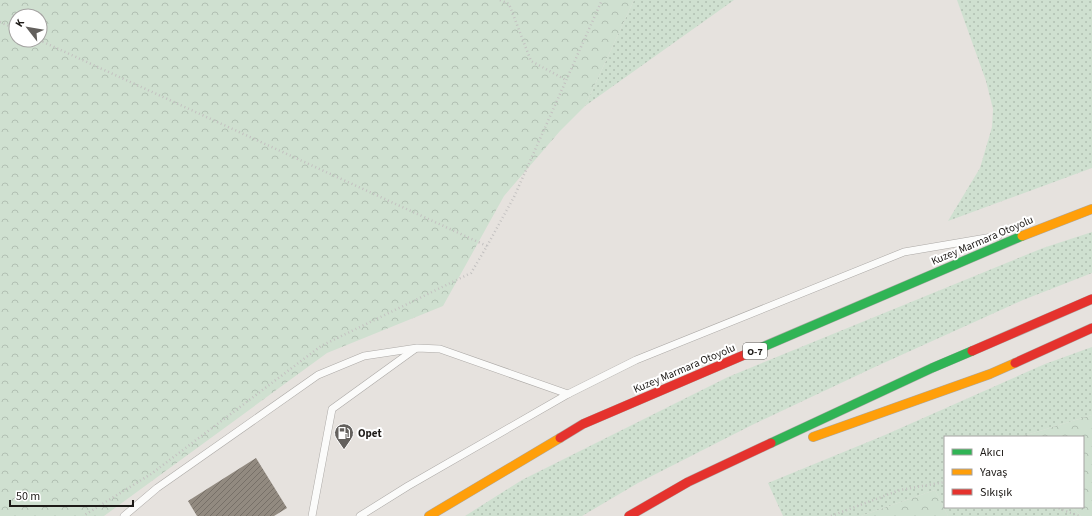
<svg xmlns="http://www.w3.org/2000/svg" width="1092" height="516" font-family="'Source Sans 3',sans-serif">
<defs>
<pattern id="grass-dots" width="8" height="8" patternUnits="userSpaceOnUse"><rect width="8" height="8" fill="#cfe0d0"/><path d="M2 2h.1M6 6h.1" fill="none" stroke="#b1c0b2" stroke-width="1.8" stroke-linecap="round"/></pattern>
<pattern id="forest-crowns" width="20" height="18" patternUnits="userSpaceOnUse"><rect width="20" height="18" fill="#cfe0d0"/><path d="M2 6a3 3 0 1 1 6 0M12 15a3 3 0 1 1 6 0" fill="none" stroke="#b1c0b2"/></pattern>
<pattern id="building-hatch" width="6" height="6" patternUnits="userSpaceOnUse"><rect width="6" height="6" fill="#928a80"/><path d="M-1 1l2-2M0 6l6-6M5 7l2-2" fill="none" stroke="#777068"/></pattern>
</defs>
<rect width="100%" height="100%" fill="#e6e2de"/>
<g fill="url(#grass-dots)">
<polygon points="634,0 734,0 585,106"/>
<polygon points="957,0 1092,0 1092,168 948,221 980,168 992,127 993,109 986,81"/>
<polygon points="1092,232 1092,273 1023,300 877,366 752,425 638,483 582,516 465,516 522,480 728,377 1043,248"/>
<polygon points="1092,347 1092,415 1020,437 945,437 945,507 1072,507 1081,516 948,516 935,490 861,516 783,516 768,483 885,435 1045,364"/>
</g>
<g fill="url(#forest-crowns)" fill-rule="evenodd">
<path d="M0,0H634L585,106L560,131L504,196L443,306L327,353L104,516H0ZM16,16H40V40H16Z"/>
<polygon points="1092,415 1092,516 1081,516 1072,507 1083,507 1083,437 1020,437"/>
<polygon points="935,490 948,516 861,516"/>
</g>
<polygon fill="url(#building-hatch)" points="256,458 287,508 274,516 197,516 188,501"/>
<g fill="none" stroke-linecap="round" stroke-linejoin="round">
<g stroke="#aca9a6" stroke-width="8">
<g id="lane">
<polyline points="124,516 157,488 318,375 364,356 417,348 440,349 568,394"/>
<polyline points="312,516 332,409 415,349"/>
<polyline points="360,516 408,486 568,394 636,360 904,252 998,236"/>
</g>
</g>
<g stroke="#aca9a6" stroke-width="10">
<g id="fast">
<polyline points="758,349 1022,236"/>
<polyline points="771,443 932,368 972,351"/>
</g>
</g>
<g stroke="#aca9a6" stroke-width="10">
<g id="slow">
<polyline points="1022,236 1092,209"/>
<polyline points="813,437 990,374 1015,363"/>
<polyline points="429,516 560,438"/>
</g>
</g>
<g stroke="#aca9a6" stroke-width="10">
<g id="jam">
<polyline points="972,351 1092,299"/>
<polyline points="1015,363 1092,328"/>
<polyline points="560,438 583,424 758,349"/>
<polyline points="629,516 688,482 771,443"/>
</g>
</g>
<g stroke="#c3c1c0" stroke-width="2.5" stroke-dasharray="1 3" stroke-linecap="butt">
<polyline points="500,0 509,4 531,61 566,80"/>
<polyline points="0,22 16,29"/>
<polyline points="39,40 487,246 471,273 321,346 151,474 83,516"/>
<polyline points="487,246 514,197 602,0"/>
<polyline points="1055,507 1079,516"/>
<polyline points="831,516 900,490 945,482"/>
</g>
<use href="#lane" stroke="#fbfbfa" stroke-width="7"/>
<use href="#fast" stroke="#30b455" stroke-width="9"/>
<use href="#slow" stroke="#ff9f0a" stroke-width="9"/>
<use href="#jam" stroke="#e5322d" stroke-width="9"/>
</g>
<defs>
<g id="fuel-pin" transform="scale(1)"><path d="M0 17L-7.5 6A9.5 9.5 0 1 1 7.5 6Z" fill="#63605d" stroke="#fff"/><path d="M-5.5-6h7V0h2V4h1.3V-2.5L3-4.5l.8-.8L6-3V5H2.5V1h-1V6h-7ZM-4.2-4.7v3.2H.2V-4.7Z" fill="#fff"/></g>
</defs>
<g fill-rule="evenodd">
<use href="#fuel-pin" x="344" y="433"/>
</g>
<g text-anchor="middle" stroke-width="4" stroke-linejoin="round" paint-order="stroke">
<rect fill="#fff" stroke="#615f5d" stroke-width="1" x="743" y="343" width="24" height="16" rx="3"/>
<g font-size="10" font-weight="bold" fill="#1d1a17">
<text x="755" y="355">O-7</text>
</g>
<g font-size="11" fill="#1d1a17" stroke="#fff">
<text transform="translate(982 240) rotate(-23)" y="4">Kuzey Marmara Otoyolu</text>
<text transform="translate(684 368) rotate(-23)" y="4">Kuzey Marmara Otoyolu</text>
</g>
<g font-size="11" font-weight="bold" fill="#1d1a17" stroke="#fff" text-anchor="start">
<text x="358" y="437">Opet</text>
</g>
</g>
<rect x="944" y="436" width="140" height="72" fill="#ffffff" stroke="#a5a3a2"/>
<rect x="952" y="449" width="20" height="6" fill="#30b455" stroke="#a5a3a2"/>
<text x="980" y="456" font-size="12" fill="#1d1a17">Akıcı</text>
<rect x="952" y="469" width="20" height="6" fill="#ff9f0a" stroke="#a5a3a2"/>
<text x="980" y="476" font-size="12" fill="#1d1a17">Yavaş</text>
<rect x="952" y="489" width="20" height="6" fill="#e5322d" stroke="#a5a3a2"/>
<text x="980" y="496" font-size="12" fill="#1d1a17">Sıkışık</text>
<g transform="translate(28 28) rotate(301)"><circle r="19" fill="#ffffff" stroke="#a5a3a2"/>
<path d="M0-3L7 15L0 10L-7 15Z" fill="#63605d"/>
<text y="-6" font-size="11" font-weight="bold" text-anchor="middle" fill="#1d1a17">K</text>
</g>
<path d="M10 500v6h123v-6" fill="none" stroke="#1d1a17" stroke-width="2"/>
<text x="16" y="500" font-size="12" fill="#1d1a17" stroke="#ffffff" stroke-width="3" paint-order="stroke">50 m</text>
</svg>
